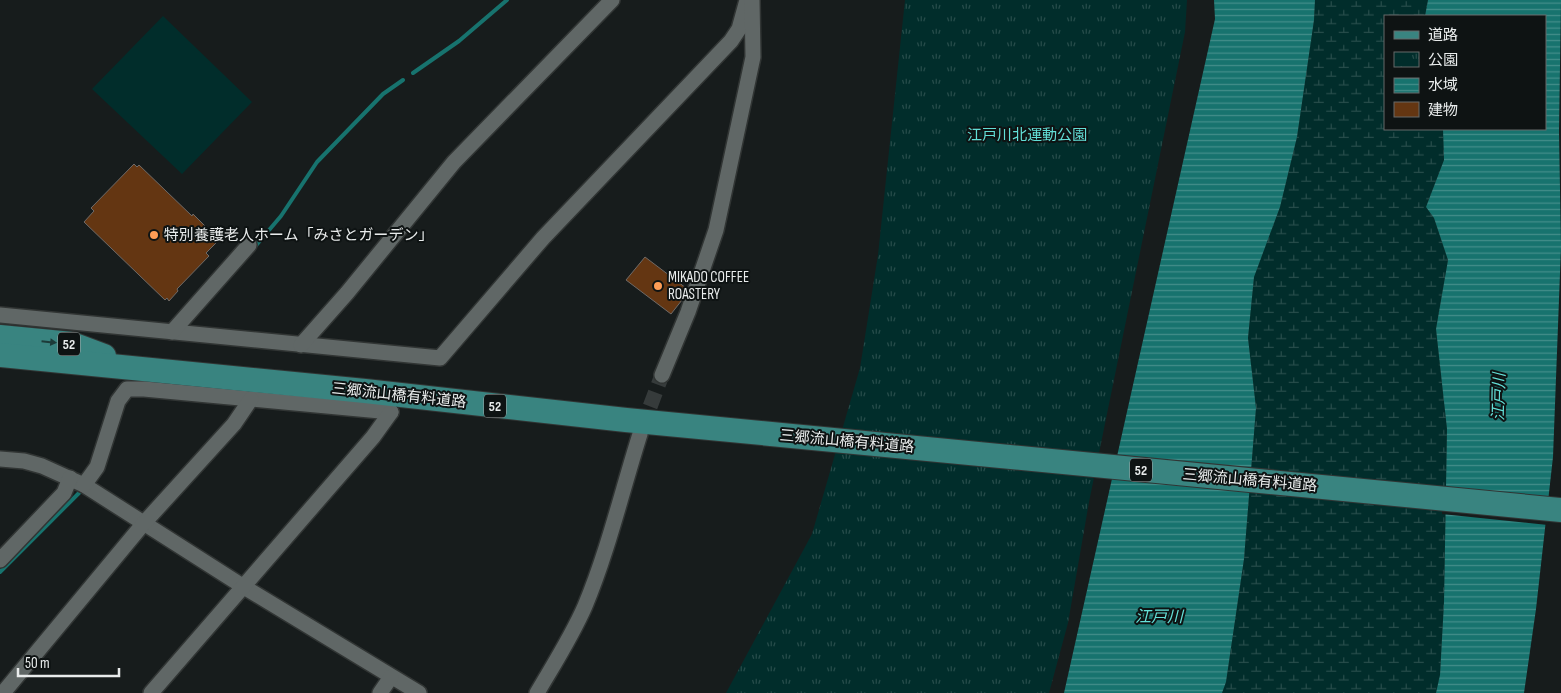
<svg xmlns="http://www.w3.org/2000/svg" width="1561" height="693" font-family="'Sofia Sans Condensed','Noto Sans JP',sans-serif">
<defs>
<pattern id="wetland-marsh" width="20" height="14" patternUnits="userSpaceOnUse" patternTransform="scale(1.25)"><rect width="20" height="14" fill="#012d2b"/><path d="M1 5h8M5 5V1M11 12h8M15 12V8" fill="none" stroke="#264c4a"/></pattern>
<pattern id="park-tufts" width="24" height="20" patternUnits="userSpaceOnUse" patternTransform="scale(1.25)"><rect width="24" height="20" fill="#012d2b"/><path d="M3 7l-1-3M5 7V3M7 7l1-3M15 17l-1-3M17 17v-4M19 17l1-3" fill="none" stroke="#264c4a"/></pattern>
<pattern id="water-rules" width="6" height="5" patternUnits="userSpaceOnUse" patternTransform="scale(1.25)"><rect width="6" height="5" fill="#17736e"/><path d="M0 2.5h6" fill="none" stroke="#448e8a"/></pattern>
</defs>
<rect width="100%" height="100%" fill="#171c1c"/>
<polygon fill="#012d2b" points="163,16 252,102 182,174 92,89"/>
<polygon fill="url(#wetland-marsh)" points="1315,0 1428,0 1425,16 1385,16 1385,129 1443,129 1444,160 1426,207 1434,218 1448,260 1436,329 1447,429 1444,602 1440,676 1436,693 1222,693 1226,682 1244,559 1256,408 1248,338 1254,276 1280,207 1297,137 1314,20"/>
<polygon fill="url(#park-tufts)" points="905,0 1187,0 1185,32 1089,502 1068,623 1049,693 726,693 812,534 860,368 878,255"/>
<g fill="url(#water-rules)">
<polygon points="1214,0 1315,0 1314,20 1297,137 1280,207 1254,277 1248,338 1256,408 1244,559 1226,682 1222,693 1064,693 1215,19"/>
<polygon points="1428,0 1561,0 1559,131 1561,247 1553,457 1536,609 1524,693 1436,693 1440,675 1444,602 1447,429 1436,329 1448,260 1434,218 1426,207 1444,160 1443,129 1545,129 1545,16 1425,16"/>
</g>
<polygon fill="#171c1c" points="1442,489 1550,500 1548,525 1442,514"/>
<g fill="none" stroke-linecap="round" stroke-linejoin="round">
<g stroke="#17736e" stroke-width="4">
<polyline points="413,73 459,41 507,0"/>
<polyline points="253,249 281,216 317,162 383,94 403,80"/>
<polyline points="0,572 79,493"/>
</g>
</g>
<g fill="#643612" stroke="#6f6a67">
<polygon points="134,164 137,167 139,165 192,216 193,214 205,226 203,229 217,242 206,253 209,256 177,289 178,291 169,301 167,298 165,300 84,222 94,211 91,208"/>
<polygon points="645,257 686,288 682,300 671,314 626,280"/>
</g>
<g fill="none" stroke-linecap="round" stroke-linejoin="round">
<polyline stroke="#363b3b" stroke-width="15" stroke-dasharray="15 8" stroke-linecap="butt" points="642,428 662,375"/>
<g stroke="#313534" stroke-width="18">
<g id="minor">
<polyline points="0,315 440,358 543,238 731,41 739,29 747,0"/>
<polyline points="172,332 249,245"/>
<polyline points="301,345 347,293 454,162 612,0"/>
<polyline points="662,375 688,312 716,230 753,57 752,0"/>
<polyline points="0,459 24,461 42,466 84,485 244,587 419,693"/>
<polyline points="84,485 97,467 118,401 127,389 144,389 391,412"/>
<polyline points="0,560 64,493 70,478"/>
<polyline points="3,693 144,523 234,424 251,399"/>
<polyline points="151,693 373,437 391,412"/>
<polyline points="380,693 391,677"/>
<path d="M537,693C554,664 572,636 585,606C608,551 622,491 640,434"/>
</g>
</g>
<g stroke="#313534" stroke-width="26">
<g id="primary">
<polyline points="0,337 72,344 104,356"/>
<polyline points="0,355 365,391 626,420 1561,510"/>
</g>
</g>
<use href="#minor" stroke="#606766" stroke-width="15"/>
<use href="#primary" stroke="#398480" stroke-width="24"/>
</g>
<defs><path id="oneway-solid" d="M-6-.8H1V-3.2L6.5 0L1 3.2V.8H-6Z" transform="scale(1.25)"/></defs>
<use fill="#1d3b39" href="#oneway-solid" transform="translate(49 342) rotate(6)"/>
<g fill="#fd9c55" stroke="#0e1313" stroke-width="2">
<circle cx="154" cy="235" r="5"/>
<circle cx="658" cy="286" r="5"/>
</g>
<g text-anchor="middle" stroke-width="4" stroke-linejoin="round" paint-order="stroke">
<g fill="#0e1313" stroke="#a7abab" stroke-width="1">
<rect x="58" y="332.5" width="22" height="23" rx="4"/>
<rect x="484" y="394.5" width="22" height="23" rx="4"/>
<rect x="1130" y="458.5" width="22" height="23" rx="4"/>
</g>
<g font-size="14" font-weight="bold" fill="#e9ecec">
<text x="69" y="349">52</text>
<text x="495" y="411">52</text>
<text x="1141" y="475">52</text>
</g>
<g font-size="15" fill="#62ded6" stroke="#0e1313">
<text x="1027" y="140">江戸川北運動公園</text>
</g>
<g font-size="15" fill="#e9ecec" stroke="#0e1313" text-anchor="start">
<text x="164" y="240">特別養護老人ホーム「みさとガーデン」</text>
<text x="668" y="282">MIKADO COFFEE<tspan x="668" dy="17">ROASTERY</tspan></text>
</g>
<g font-size="15" fill="#e9ecec" stroke="#0e1313">
<text transform="translate(399 395) rotate(6)" y="5">三郷流山橋有料道路</text>
<text transform="translate(847 441) rotate(5)" y="5">三郷流山橋有料道路</text>
<text transform="translate(1250 480) rotate(5)" y="5">三郷流山橋有料道路</text>
</g>
<g font-size="16" font-style="italic" fill="#65e1d9" stroke="#0e1313">
<text transform="translate(1498 397) rotate(-89)" y="6">江戸川</text>
<text x="1159" y="622">江戸川</text>
</g>
</g>
<rect x="1384" y="15" width="162" height="115" fill="#0e1313" stroke="#666a6a"/>
<rect x="1394" y="31" width="25" height="8" fill="#398480" stroke="#666a6a"/>
<text x="1428" y="40" font-size="15" fill="#e9ecec">道路</text>
<rect x="1394" y="52" width="25" height="15" fill="url(#park-tufts)" stroke="#666a6a"/>
<text x="1428" y="65" font-size="15" fill="#e9ecec">公園</text>
<rect x="1394" y="78" width="25" height="15" fill="url(#water-rules)" stroke="#666a6a"/>
<text x="1428" y="90" font-size="15" fill="#e9ecec">水域</text>
<rect x="1394" y="102" width="25" height="15" fill="#643612" stroke="#666a6a"/>
<text x="1428" y="115" font-size="15" fill="#e9ecec">建物</text>
<path d="M18 668v8h101v-8" fill="none" stroke="#e9ecec" stroke-width="2.5"/>
<text x="25" y="668" font-size="15" fill="#e9ecec" stroke="#0e1313" stroke-width="4" paint-order="stroke">50 m</text>
</svg>
